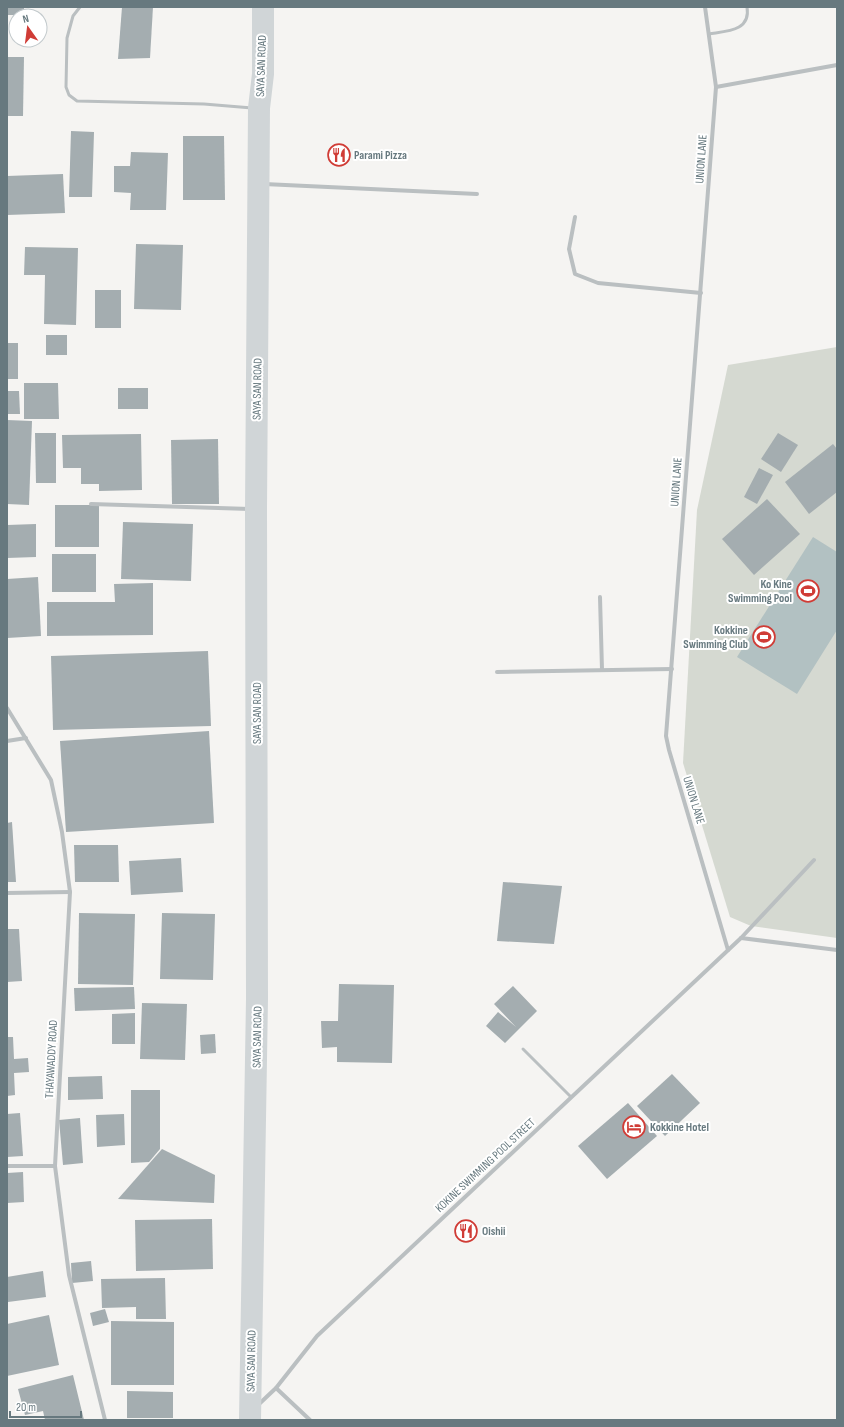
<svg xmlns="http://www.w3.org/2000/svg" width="844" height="1427" font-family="'Sofia Sans Condensed',sans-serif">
<rect width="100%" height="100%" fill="#f5f4f2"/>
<polygon fill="#d5d9d1" points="837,347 837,938 751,926 730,917 683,763 697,510 728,365"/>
<polygon fill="#b2c1c2" points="813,537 837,552 837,630 797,694 737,657"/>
<g fill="#a4adb0">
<rect x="7" y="7" width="17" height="8"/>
<polygon points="122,7 153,7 150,58 118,59"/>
<polygon points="7,57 24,57 23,116 7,116"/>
<polygon points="71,131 94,132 92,197 69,197"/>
<polygon points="183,136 224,136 225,200 183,200"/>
<polygon points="131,152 168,153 166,210 130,210 131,193 114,192 114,166 130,166"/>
<polygon points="63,174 65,213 7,215 7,176"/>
<polygon points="136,244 183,245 181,310 134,309"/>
<polygon points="25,247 78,248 76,325 44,324 45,275 24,275"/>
<rect x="95" y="290" width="26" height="38"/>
<rect x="46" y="335" width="21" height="20"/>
<rect x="7" y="343" width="11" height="36"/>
<polygon points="24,383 58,383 59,419 24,419"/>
<rect x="118" y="388" width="30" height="21"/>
<polygon points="7,391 19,391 20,414 7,414"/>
<polygon points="7,420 32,421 29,505 7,504"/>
<polygon points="35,433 56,433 56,483 36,483"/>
<polygon points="778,433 798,445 781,472 761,459"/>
<polygon points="141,434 142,490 99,491 99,484 81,484 81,468 63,468 62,435"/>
<polygon points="218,439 219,504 172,504 171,440"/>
<polygon points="833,444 837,449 837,492 809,514 785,482"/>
<polygon points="759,468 773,475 757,504 744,497"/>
<polygon points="767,499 800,534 754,575 722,539"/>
<rect x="55" y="505" width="44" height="42"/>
<polygon points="123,522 193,524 191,581 121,579"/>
<polygon points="36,524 36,557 7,558 7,525"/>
<rect x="52" y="554" width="44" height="38"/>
<polygon points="38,577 41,636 7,638 7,579"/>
<polygon points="153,583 153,635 47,636 47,602 115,602 114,584"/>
<polygon points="208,651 211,726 53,730 51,656"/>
<polygon points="209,731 214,823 66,832 60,741"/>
<polygon points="12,822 16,882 7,882 7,823"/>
<polygon points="74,845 118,845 119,882 75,882"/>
<polygon points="181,858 183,892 131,895 129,861"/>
<polygon points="503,882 562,886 554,944 497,941"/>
<polygon points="79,913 135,914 133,985 78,984"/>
<polygon points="162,913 215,914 213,980 160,979"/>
<polygon points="7,929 19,929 22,981 7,982"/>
<polygon points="339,984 394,985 392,1063 337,1062 337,1047 322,1048 321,1021 338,1021"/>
<polygon points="513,986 537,1011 505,1043 486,1026 498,1012 516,1027 494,1004"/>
<polygon points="134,987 135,1009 75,1011 74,988"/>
<polygon points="142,1003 187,1004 185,1060 140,1059"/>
<polygon points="135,1013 135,1044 112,1044 112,1014"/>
<polygon points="215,1034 216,1053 201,1054 200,1035"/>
<polygon points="7,1037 13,1037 14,1059 28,1058 29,1072 14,1073 15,1095 7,1096"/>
<polygon points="672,1074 700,1103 665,1136 637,1106"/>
<polygon points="102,1076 103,1099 68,1100 68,1077"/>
<polygon points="131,1090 160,1090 160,1149 149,1162 131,1163"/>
<polygon points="628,1103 657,1136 607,1179 578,1146"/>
<polygon points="20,1113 23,1156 7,1157 7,1114"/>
<polygon points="124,1114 125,1145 97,1147 96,1115"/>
<polygon points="80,1118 83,1163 63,1165 59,1120"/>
<polygon points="162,1149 215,1175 214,1203 118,1199"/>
<polygon points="23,1172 24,1202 7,1203 7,1173"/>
<polygon points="212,1219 213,1269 136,1271 135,1220"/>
<polygon points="91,1261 93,1281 72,1283 71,1263"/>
<polygon points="43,1271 46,1297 8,1302 7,1277"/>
<polygon points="165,1278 166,1319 136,1319 136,1307 102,1308 101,1279"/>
<polygon points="105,1309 109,1322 93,1326 90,1313"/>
<polygon points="49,1315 59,1365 7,1376 7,1324"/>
<polygon points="111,1321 174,1322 174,1385 111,1385"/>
<polygon points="73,1375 84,1420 45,1420 43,1411 25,1415 18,1389"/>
<polygon points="127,1391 173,1392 173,1418 127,1418"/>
</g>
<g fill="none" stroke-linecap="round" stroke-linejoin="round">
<g stroke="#babfc1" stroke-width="3">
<polyline points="80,7 73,16 67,38 66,87 69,95 77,101 204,104 252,108"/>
<path d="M709,34C727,31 751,31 747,7"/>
<polyline points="523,1049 571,1097"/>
</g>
<g stroke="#babfc1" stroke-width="4">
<polyline points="705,7 716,87 666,736 669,750 728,950"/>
<polyline points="716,87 837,65"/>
<polyline points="264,184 477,194"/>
<polyline points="575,217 569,249 575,274 598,283 701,293"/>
<polyline points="91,504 250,509"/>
<polyline points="600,597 602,670"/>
<polyline points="497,672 672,669"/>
<polyline points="7,708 51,780 62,832 70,892 55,1166 69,1275 105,1420"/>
<polyline points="7,741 26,738"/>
<polyline points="7,893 70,892"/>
<polyline points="741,938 837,950"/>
<polyline points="7,1166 55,1166"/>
<polyline points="276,1388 310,1420"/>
<polyline points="258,1405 276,1388 317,1336 741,938 814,860"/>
</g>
<polyline stroke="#d0d5d7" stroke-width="22" points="250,1420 257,999 256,509 259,108 263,74 263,7"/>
</g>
<defs>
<g id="restaurant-ring" transform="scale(1.15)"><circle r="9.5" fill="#fff" stroke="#d03c36" stroke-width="1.5"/><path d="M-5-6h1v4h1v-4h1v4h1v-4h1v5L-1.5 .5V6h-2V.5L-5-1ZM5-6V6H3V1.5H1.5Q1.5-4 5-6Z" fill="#d03c36"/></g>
<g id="stadium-ring" transform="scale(1.15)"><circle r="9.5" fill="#fff" stroke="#d03c36" stroke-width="1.5"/><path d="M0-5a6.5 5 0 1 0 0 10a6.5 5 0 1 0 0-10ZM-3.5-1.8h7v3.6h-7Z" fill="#d03c36"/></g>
<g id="hotel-ring" transform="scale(1.15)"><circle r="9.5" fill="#fff" stroke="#d03c36" stroke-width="1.5"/><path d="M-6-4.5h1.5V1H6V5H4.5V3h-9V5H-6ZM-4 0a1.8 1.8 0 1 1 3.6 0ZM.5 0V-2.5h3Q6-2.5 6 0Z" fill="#d03c36"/></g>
</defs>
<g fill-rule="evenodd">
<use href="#restaurant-ring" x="339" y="155"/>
<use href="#stadium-ring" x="808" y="591"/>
<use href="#stadium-ring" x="764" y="637"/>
<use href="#hotel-ring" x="634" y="1127"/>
<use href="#restaurant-ring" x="466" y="1231"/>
</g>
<g text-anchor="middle" stroke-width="4" stroke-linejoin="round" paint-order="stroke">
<g font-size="12" fill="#67797f" stroke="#fff">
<text transform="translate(261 66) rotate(-88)" y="4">SAYA SAN ROAD</text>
<text transform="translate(701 159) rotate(-86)" y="4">UNION LANE</text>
<text transform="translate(257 389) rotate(-89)" y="4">SAYA SAN ROAD</text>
<text transform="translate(676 482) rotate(-86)" y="4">UNION LANE</text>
<text transform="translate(257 713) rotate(-90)" y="4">SAYA SAN ROAD</text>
<text transform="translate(694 800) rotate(73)" y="4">UNION LANE</text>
<text transform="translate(257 1037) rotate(-89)" y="4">SAYA SAN ROAD</text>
<text transform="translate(51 1059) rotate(-87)" y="4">THAYAWADDY ROAD</text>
<text transform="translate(485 1165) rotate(-43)" y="4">KOKINE SWIMMING POOL STREET</text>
<text transform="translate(251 1361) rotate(-89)" y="4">SAYA SAN ROAD</text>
</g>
<g font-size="12" font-weight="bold" fill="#67797f" stroke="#fff" text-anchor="start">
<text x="354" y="159">Parami Pizza</text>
<text x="792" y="588" text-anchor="end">Ko Kine<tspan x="792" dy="14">Swimming Pool</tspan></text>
<text x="748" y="634" text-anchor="end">Kokkine<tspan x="748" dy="14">Swimming Club</tspan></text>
<text x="650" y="1131">Kokkine Hotel</text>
<text x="482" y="1235">Oishii</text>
</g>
</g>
<rect width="844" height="1427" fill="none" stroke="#67797f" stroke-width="16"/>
<g transform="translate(28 28) rotate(346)"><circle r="19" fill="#ffffff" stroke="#c2c9cc"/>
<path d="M0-3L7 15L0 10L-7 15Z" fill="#d03c36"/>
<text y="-6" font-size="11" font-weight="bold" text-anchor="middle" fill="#67797f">N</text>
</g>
<path d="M10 1411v6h71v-6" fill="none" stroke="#67797f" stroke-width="2"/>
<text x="16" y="1411" font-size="12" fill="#67797f" stroke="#ffffff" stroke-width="3" paint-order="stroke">20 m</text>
</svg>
